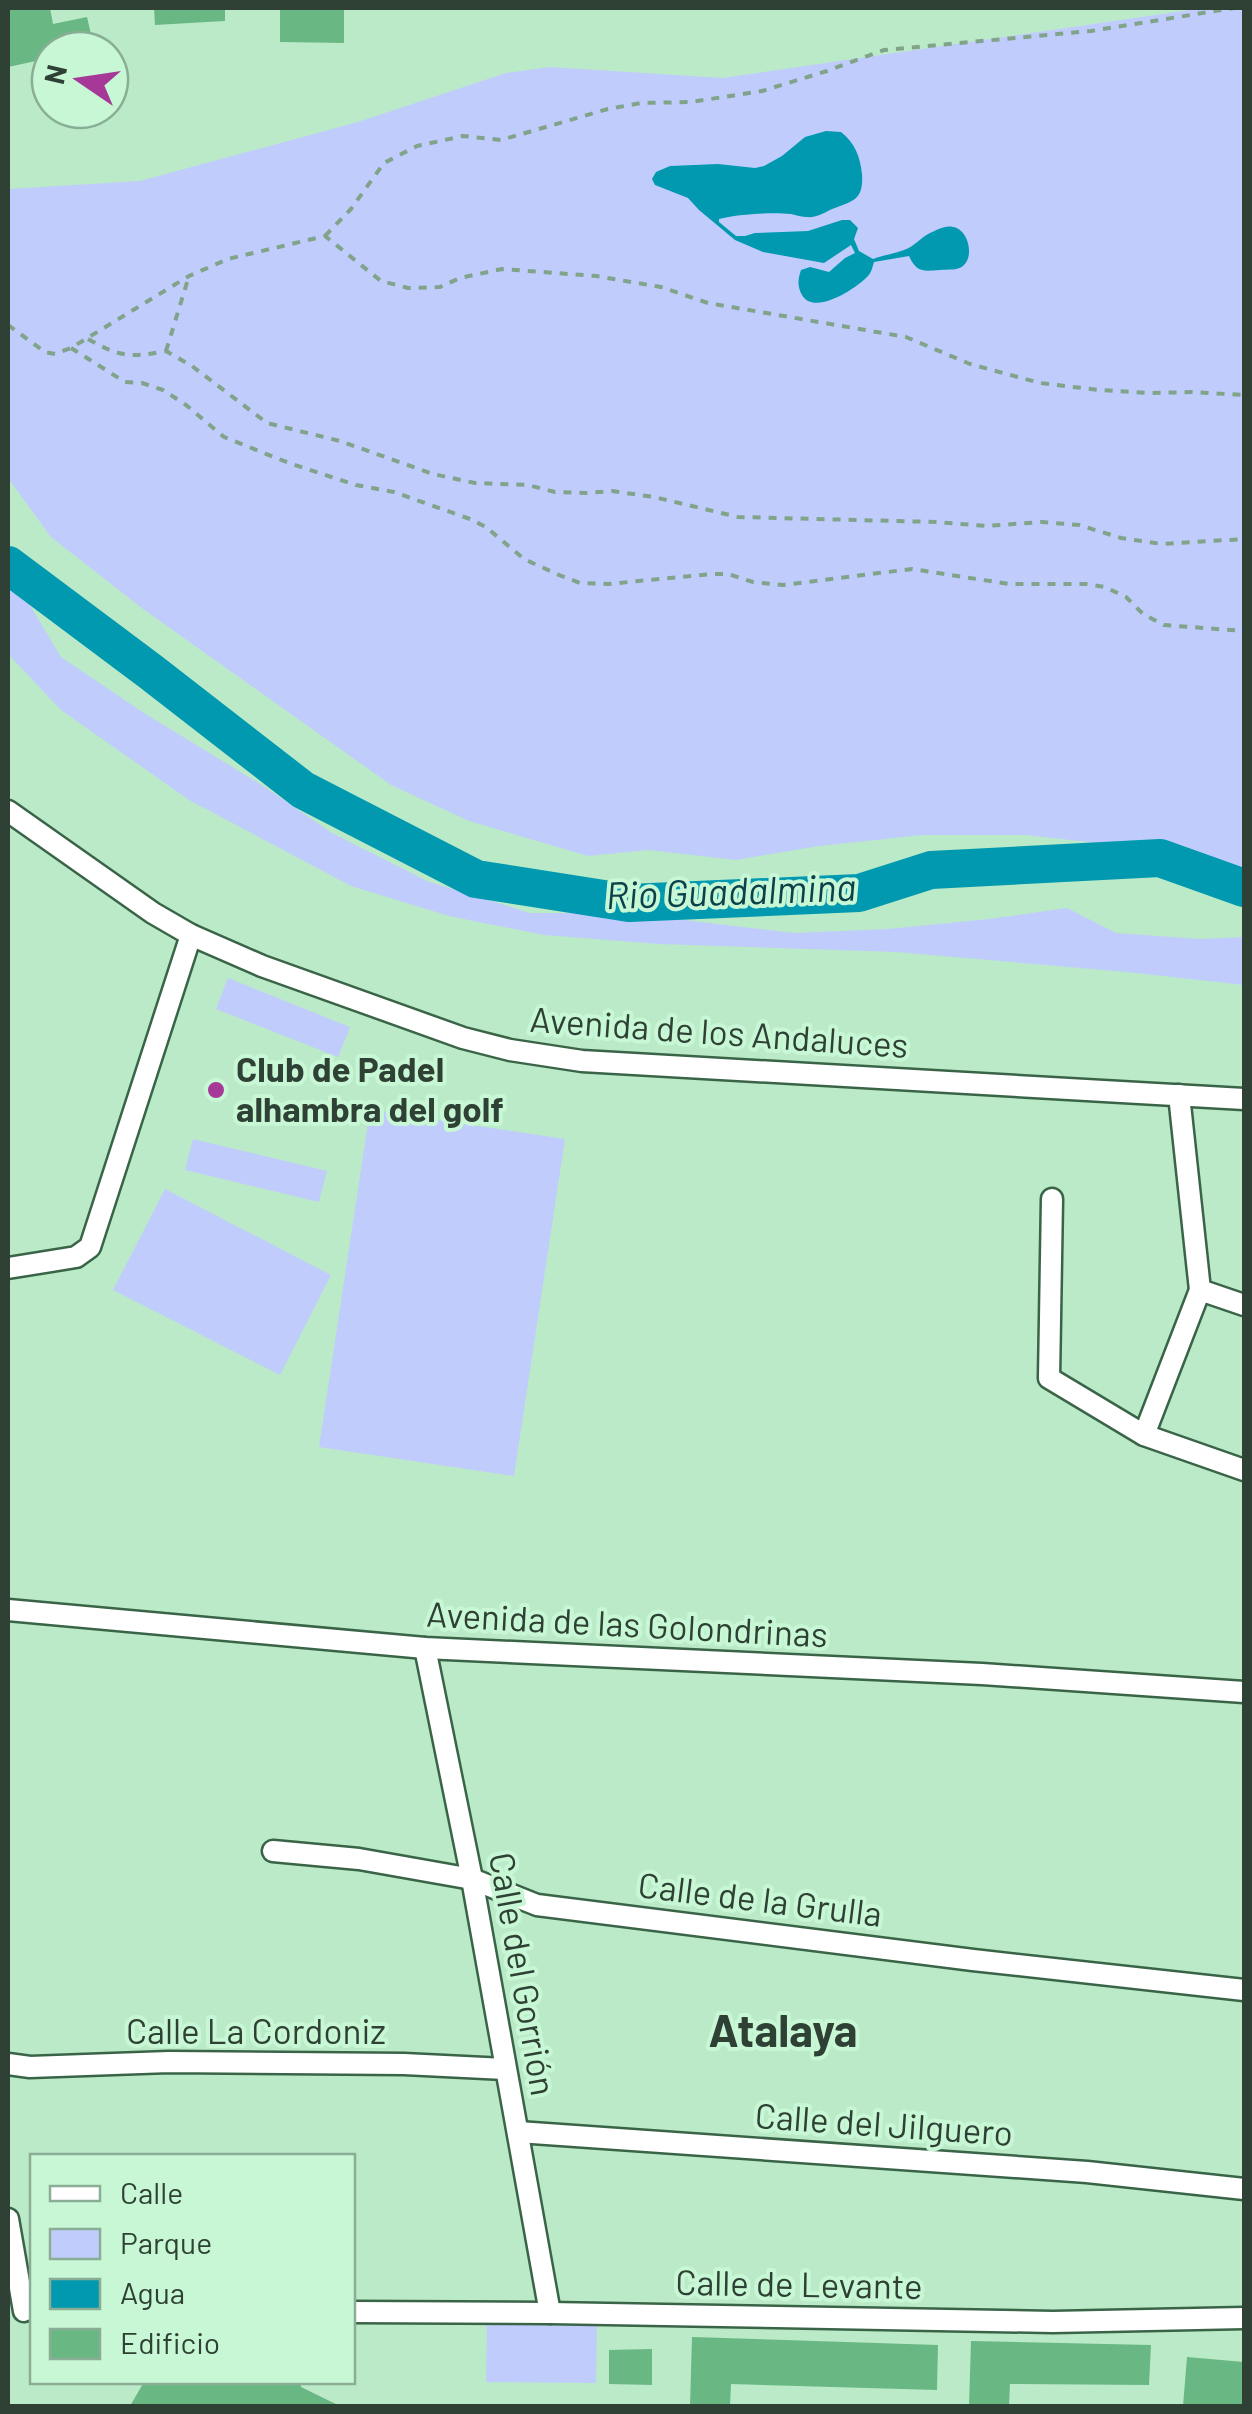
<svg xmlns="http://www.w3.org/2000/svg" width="1252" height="2414" font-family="Barlow,sans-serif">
<rect width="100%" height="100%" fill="#bbeac8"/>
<g fill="#c0ccfc">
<polygon points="1203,8 1244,8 1244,871 1213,861 1133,847 1025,835 922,835 819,846 736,860 648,850 588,856 469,821 391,785 143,609 51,537 8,478 8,189 140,181 358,122 506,73 550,67 723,78"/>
<polygon points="8,569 61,657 144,713 265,787 332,833 427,881 530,913 625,913 794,933 888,929 989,919 1067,908 1116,933 1200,939 1244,937 1244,985 1127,972 896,952 659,944 544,935 449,916 351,886 189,800 61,710 8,654"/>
<polygon points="228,978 350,1027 338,1057 216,1009"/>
<polygon points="370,1110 565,1139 514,1476 319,1447"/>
<polygon points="193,1139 327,1171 319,1202 185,1170"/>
<polygon points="165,1189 331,1275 280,1375 113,1290"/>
<polygon points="487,2324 597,2326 596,2383 486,2382"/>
</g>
<path fill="#0099b0" d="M826,131L841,132C855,143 860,156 862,174C864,202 851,201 830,210C822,214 815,218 807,217C802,217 796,215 791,214C771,212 738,214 719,219V222L736,236H745L755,233L808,231L842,220H850L858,228L854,239L859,251L873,259C883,255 894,254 904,250C914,247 920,238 930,233C937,230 945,225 953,227C968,229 975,256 963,266C957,271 948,269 940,270C923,271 917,273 909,256L874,262C872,268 872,272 867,277C855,289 814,316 802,295C797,286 798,279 801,270L810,267L829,272L845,258L855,253L851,245L824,263L763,252L735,240L699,210L688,198L655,185L652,179L656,172L670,166L718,164L755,168L764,166L782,156L805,137Z"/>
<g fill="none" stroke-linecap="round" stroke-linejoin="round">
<polyline stroke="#0099b0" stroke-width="38" points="8,565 151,672 303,790 476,879 629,903 859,893 931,870 1160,858 1244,888"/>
</g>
<g fill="#69b883">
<polygon points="8,8 50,8 53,24 87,17 93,43 78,46 79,50 50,50 50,58 8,67"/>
<polygon points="154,8 225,8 225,21 155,25"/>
<polygon points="280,8 344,8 344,43 280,42"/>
<polygon points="692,2337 938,2345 937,2390 731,2384 730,2406 690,2406"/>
<polygon points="971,2341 1151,2345 1149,2385 1010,2384 1009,2406 969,2406"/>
<polygon points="652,2349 652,2385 609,2384 609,2350"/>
<polygon points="1187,2357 1244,2362 1244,2406 1183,2406"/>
<polygon points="144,2382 301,2382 301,2387 340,2406 130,2406"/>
</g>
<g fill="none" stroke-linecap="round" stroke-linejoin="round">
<g stroke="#3a6447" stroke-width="25">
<g id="minor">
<polyline points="8,811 153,913 191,935 262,966 463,1038 510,1050 582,1061 1244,1099"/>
<polyline points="1179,1095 1200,1290 1244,1305"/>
<polyline points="1052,1199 1049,1378 1144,1435 1200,1290"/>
<polyline points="8,1268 76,1257 90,1247 191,935"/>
<polyline points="1144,1435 1244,1470"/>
<polyline points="8,1610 425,1648 982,1674 1244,1692"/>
<polyline points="425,1648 472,1879 550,2313"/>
<polyline points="273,1851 359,1859 472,1879 537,1905 973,1960 1244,1990"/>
<polyline points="8,2064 30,2067 169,2062 404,2064 505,2069"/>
<polyline points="518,2132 1087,2172 1244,2189"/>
<polyline points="8,2219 24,2311"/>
<polyline points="352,2312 550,2313 1053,2322 1244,2318"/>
</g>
</g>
<g stroke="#80a38a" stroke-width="4" stroke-dasharray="8 8" stroke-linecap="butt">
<polyline points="325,236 351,209 384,163 417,146 463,136 501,140 608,109 641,103 691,102 762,91 827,71 884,50 1091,31 1234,8"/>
<polyline points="8,325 45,352 55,354 71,348 189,276 228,259 325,236 381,281 408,288 440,287 460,278 502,269 596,276 661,287 708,303 906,337 970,364 1040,383 1099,390 1151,393 1192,392 1244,395"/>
<path d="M88,339C120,357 129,358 166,351L192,366L267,423L340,441L433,474L475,483L528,485L555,492L586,493L612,491L654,497L738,517L936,522L987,526L1041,522L1079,525L1121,538L1162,544L1244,539"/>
<polyline points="71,348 125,382 142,383 163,390 186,405 224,437 289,463 356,485 394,492 470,519 486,527 524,559 559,575 580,583 608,584 712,574 728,574 753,582 783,585 912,569 1009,584 1086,584 1105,587 1126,597 1143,614 1164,625 1244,631"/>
<polyline points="166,351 189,276"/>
</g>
<use href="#minor" stroke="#fff" stroke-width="20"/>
</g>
<circle fill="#a63997" stroke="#c8f7d5" stroke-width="4" cx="216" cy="1090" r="10"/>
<g text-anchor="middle" stroke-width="8" stroke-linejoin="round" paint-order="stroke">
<g font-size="35" fill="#2e4134" stroke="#c8f7d5">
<text transform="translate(719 1033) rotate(4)" y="12">Avenida de los Andaluces</text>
<text transform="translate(627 1625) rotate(3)" y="12">Avenida de las Golondrinas</text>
<text transform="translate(760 1900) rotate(7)" y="12">Calle de la Grulla</text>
<text transform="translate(522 1974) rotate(80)" y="12">Calle del Gorrión</text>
<text x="256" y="2044">Calle La Cordoniz</text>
<text transform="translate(884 2125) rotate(4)" y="12">Calle del Jilguero</text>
<text transform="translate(799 2285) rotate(1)" y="12">Calle de Levante</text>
</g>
<g font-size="35" font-weight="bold" fill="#2e4134" stroke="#c8f7d5" text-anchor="start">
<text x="236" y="1082">Club de Padel<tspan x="236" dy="40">alhambra del golf</tspan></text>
</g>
<g font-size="38" font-style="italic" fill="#0a414b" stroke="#c8f7d5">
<text transform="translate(731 892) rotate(-2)" y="13">Rio Guadalmina</text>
</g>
<g font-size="45" font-weight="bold" fill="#2e4134" stroke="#c8f7d5">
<text x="783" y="2047">Atalaya</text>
</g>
</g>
<rect width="1252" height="2414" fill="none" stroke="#2e4134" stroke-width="20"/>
<rect x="30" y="2154" width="325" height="230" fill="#c8f7d5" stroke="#8aae95" stroke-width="2.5"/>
<rect x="50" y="2186" width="50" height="15" fill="#ffffff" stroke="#8aae95" stroke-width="2.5"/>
<text x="120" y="2204" font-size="30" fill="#2e4134">Calle</text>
<rect x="50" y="2229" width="50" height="30" fill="#c0ccfc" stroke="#8aae95" stroke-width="2.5"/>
<text x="120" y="2254" font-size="30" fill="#2e4134">Parque</text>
<rect x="50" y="2279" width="50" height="30" fill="#0099b0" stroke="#8aae95" stroke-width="2.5"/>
<text x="120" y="2304" font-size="30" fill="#2e4134">Agua</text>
<rect x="50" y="2329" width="50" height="30" fill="#69b883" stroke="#8aae95" stroke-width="2.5"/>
<text x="120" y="2354" font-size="30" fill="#2e4134">Edificio</text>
<g transform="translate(80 80) rotate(283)"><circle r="48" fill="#c8f7d5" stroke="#8aae95" stroke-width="2.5"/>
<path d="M0-8L18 38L0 25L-18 38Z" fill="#a63997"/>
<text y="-15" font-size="28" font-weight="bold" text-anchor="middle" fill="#2e4134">N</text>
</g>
</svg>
